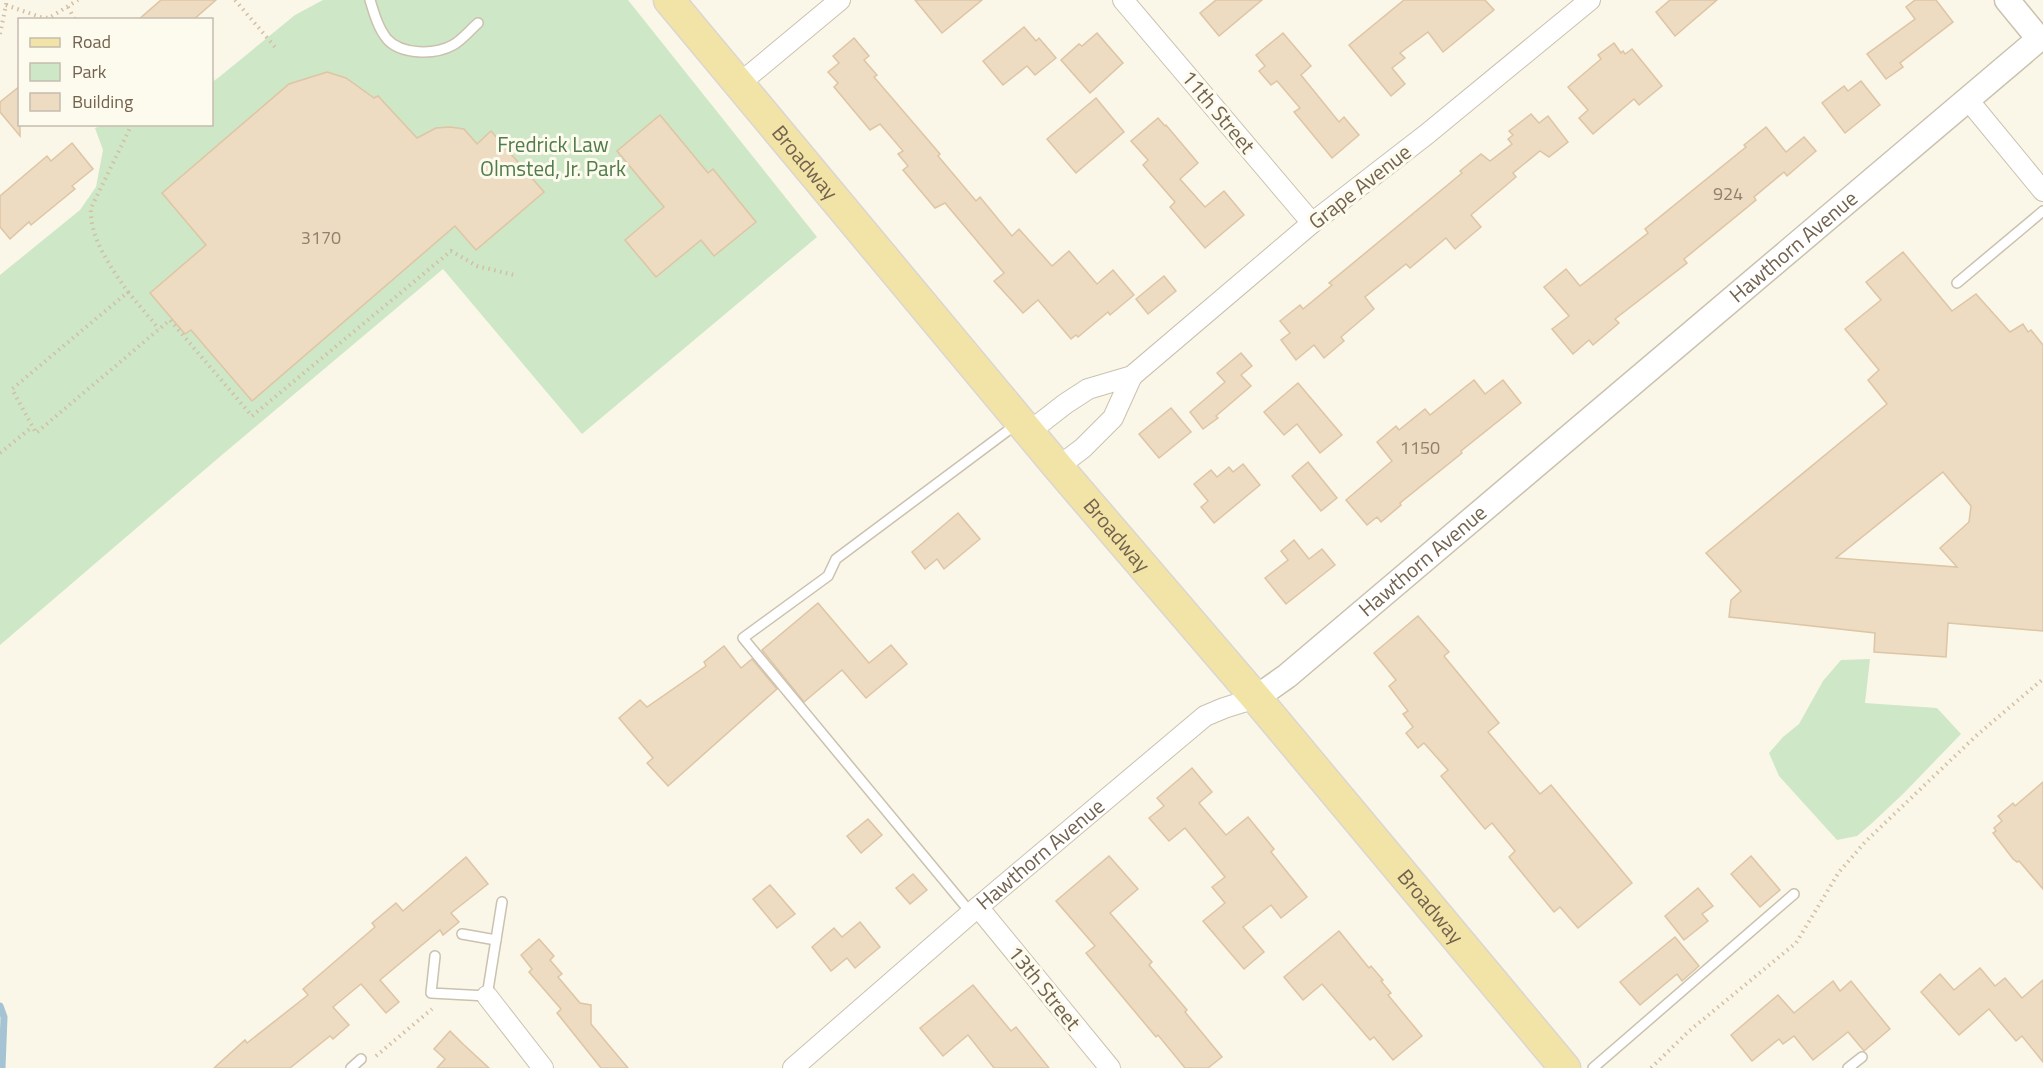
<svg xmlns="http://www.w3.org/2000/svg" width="2043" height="1068" font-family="'Titillium Web',sans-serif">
<rect width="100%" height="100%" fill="#faf7e8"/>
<g fill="#cee7c7">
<polygon points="323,0 628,0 817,237 582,434 443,269 216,460 0,645 0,275 80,210 96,187 103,150 95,128 106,124 212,124 212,82 218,78 295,15"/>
<polygon points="1870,659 1865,703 1937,708 1961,734 1904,793 1871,824 1857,836 1837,840 1779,776 1769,753 1783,737 1799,724 1823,681 1841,660"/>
</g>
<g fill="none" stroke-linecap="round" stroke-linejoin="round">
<polyline stroke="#a5c3d3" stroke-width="7" points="0,1006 4,1017 2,1068"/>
</g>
<g fill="#eddbc2" stroke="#dec5a4" stroke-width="1.5" fill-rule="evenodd">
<polygon points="161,0 216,0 193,20 138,20"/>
<polygon points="915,0 982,0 942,33"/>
<polygon points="1216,0 1262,0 1219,36 1200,13"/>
<polygon points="1404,0 1485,0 1494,10 1443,52 1428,32 1400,53 1405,58 1392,68 1405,84 1391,96 1349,45"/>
<polygon points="1670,0 1717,0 1675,36 1656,12"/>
<polygon points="1915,0 1936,0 1953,22 1900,63 1903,67 1886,79 1867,54 1915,19 1906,7"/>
<polygon points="1024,27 1036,41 1039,38 1056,58 1035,75 1027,66 1003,85 983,61"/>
<polygon points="1097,33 1123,63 1090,93 1061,60 1079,44 1082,46"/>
<polygon points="1283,33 1311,66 1301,75 1339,122 1344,117 1359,135 1332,158 1294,112 1300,108 1277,81 1271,85 1259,71 1265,66 1256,55"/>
<polygon points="854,38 869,56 864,60 877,75 874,77 940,154 938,156 976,201 980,197 1012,236 1019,229 1052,266 1069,251 1097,284 1113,270 1134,295 1110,315 1108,312 1078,337 1076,335 1071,339 1038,300 1023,313 994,281 1004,273 945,203 935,208 903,170 908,166 898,154 903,151 880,124 870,130 834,87 838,83 828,72 839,63 833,56"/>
<polygon points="1614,43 1621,53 1623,51 1625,54 1632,49 1662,86 1639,105 1634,99 1593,134 1579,118 1588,110 1568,87 1601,59 1598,55"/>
<polygon points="327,72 346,78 374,98 378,96 417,138 436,128 450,127 464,129 477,144 491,131 544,192 476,250 455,226 252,401 191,330 185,334 150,293 206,245 162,193 289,84"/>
<polygon points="1861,81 1880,105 1845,133 1822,103 1844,86 1848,91"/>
<polygon points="20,86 20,136 0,112 0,102"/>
<polygon points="1096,98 1124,132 1076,173 1047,139"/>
<polygon points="1531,114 1539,123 1548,116 1568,142 1549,157 1540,151 1513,173 1516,177 1471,215 1481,227 1455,249 1446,238 1410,268 1406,264 1365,297 1374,309 1341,337 1344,341 1324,358 1314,345 1296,360 1281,340 1290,333 1280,321 1300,305 1303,309 1332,285 1329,283 1462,173 1460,171 1481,154 1490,161 1512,144 1508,139 1513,135 1509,131"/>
<polygon points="660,115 708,173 713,169 756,222 714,256 701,240 656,277 625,240 664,207 617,151"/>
<polygon points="1158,118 1165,126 1166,125 1198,163 1180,179 1205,207 1224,191 1244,215 1205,248 1170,207 1175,202 1143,165 1148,160 1131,141"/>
<polygon points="1766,127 1786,152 1804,137 1816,151 1787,176 1784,172 1754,197 1756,200 1684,259 1687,263 1615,319 1619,323 1593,345 1589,340 1573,354 1552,329 1569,316 1544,287 1566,269 1580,286 1648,233 1645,229 1746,147 1744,145"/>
<polygon points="72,143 93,169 72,186 75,189 31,225 29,222 10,239 0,227 0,196 47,156 51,161"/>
<path d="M1903,252L1952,311L1976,294L2010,332L2023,324L2028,332L2031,330L2043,345V631L1948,623L1946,657L1874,652L1875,633L1729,617L1731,600L1741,591L1706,553L1887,404L1868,380L1879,370L1845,329L1881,300L1866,282ZM1943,472L1971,506L1969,522L1940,548L1957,567L1836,558Z"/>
<polygon points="1164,276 1176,291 1148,314 1136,299"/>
<polygon points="1241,353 1252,366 1241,375 1251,386 1216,416 1218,418 1203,429 1190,412 1225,382 1217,373"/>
<polygon points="1474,380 1485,394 1503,380 1521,403 1461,451 1462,453 1400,503 1401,505 1381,522 1377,517 1367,525 1346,500 1392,461 1377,442 1396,426 1399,430 1425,409 1430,415"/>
<polygon points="1298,383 1342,435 1320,453 1297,424 1284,435 1264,412"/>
<polygon points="1171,408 1191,432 1159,458 1139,434"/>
<polygon points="1308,462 1337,498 1321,511 1292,476"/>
<polygon points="1243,464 1260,485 1214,523 1201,507 1208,501 1194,484 1211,470 1217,477 1229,467 1233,472"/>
<polygon points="958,513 980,539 944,569 937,559 925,569 912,552"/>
<polygon points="1294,540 1309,559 1322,549 1335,565 1286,604 1265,578 1288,560 1281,551"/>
<polygon points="818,603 869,663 891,645 907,664 866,698 842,670 804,702 762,650"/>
<polygon points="1418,616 1449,652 1444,656 1499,723 1488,732 1540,794 1551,785 1632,883 1578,928 1560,907 1554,912 1509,857 1515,851 1492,823 1485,829 1441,776 1448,770 1424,743 1418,748 1406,733 1413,727 1403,714 1408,711 1389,686 1396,680 1374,653"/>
<polygon points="724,646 741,668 752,659 777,689 668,786 647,763 653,758 619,718 640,700 647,707 706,666 704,662"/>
<polygon points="1192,768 1212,792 1199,803 1226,835 1248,817 1274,849 1271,852 1307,897 1281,918 1271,905 1243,927 1264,952 1244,969 1203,921 1225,903 1212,887 1225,877 1185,828 1169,841 1149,818 1164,806 1157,798"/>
<polygon points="2043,782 2043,889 2019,861 2017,862 2013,859 1993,833 1996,831 1994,828 2002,821 1998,816 2013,803 2015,806"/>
<polygon points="868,819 882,835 861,853 847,836"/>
<polygon points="1109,856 1138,889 1110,913 1152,962 1149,965 1187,1010 1185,1012 1222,1057 1208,1068 1185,1068 1158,1035 1156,1037 1086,953 1095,946 1056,901"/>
<polygon points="1751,856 1780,890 1760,907 1731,874"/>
<polygon points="466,857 488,884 451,913 459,922 443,935 440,930 380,980 399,1002 386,1013 361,984 333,1007 349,1025 333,1039 330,1036 290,1068 214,1068 245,1040 247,1043 308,995 303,989 375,927 372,923 396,903 403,911"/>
<polygon points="913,874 927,890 910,904 896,888"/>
<polygon points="770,885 795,914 777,928 753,899"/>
<polygon points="1698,888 1713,906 1702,914 1708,921 1684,940 1665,916"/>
<polygon points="860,922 880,947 855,968 847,958 831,971 812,947 834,928 842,937"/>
<polygon points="1339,931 1369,968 1371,966 1383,980 1381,981 1391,993 1388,995 1422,1036 1393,1060 1374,1037 1370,1040 1322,984 1303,1000 1284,977"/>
<polygon points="1675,937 1699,966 1682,981 1677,974 1640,1005 1620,982"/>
<polygon points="539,939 554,956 550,960 562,974 558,977 580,1003 591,1005 591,1024 628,1068 601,1068 557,1013 561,1009 529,972 532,969 521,955"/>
<polygon points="1980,968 1995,986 2005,978 2022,998 2043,980 2043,1062 2022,1036 2016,1041 1989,1009 1959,1035 1921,992 1940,974 1954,990"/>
<polygon points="1833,981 1840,991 1851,981 1890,1029 1864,1051 1848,1032 1813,1060 1794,1036 1783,1044 1779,1039 1752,1061 1731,1035 1778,995 1794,1013"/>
<polygon points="973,985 1011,1031 1016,1027 1049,1068 994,1068 968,1035 943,1056 920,1028"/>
<polygon points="450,1031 463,1044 489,1068 437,1068 445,1059 434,1049"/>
</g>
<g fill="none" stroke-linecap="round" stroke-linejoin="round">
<g stroke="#cbc1af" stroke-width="12">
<g id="service">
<path d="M370,0C374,13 378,28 387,39C401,55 435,55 453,45C462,40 470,30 478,23"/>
<polyline points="1957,283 2043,211"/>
<polyline points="971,913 743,638 828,576 836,559 1018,423"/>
<polyline points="462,934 496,940"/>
<polyline points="435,956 431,993 487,996 502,902"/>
<polyline points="351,1068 361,1059"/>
<polyline points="1593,1068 1794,894"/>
<polyline points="1848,1068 1862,1057"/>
</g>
</g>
<g stroke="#cbc1af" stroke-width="22">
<g id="minor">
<polyline points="1123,0 1312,223"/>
<polyline points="739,84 840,0"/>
<polyline points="1969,101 2043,191"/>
<polyline points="1029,432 1065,404 1088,389 1132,376 1312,223 1427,134 1590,0"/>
<polyline points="1058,467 1083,448 1113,418 1132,376"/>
<polyline points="978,907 1110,1068"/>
<polyline points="487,996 543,1068"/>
<path id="s1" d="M793,1068L971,913L1205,716L1224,708L1256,698"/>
</g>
</g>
<g stroke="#cbc1af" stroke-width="27">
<g id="tertiary">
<path id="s2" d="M1256,698L1287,676L2039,39L2007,0"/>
</g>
</g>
<g stroke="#dad6d1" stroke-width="33">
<g id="primary">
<path id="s3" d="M669,0L1058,467L1256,698L1565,1068"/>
</g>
</g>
<g stroke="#d2bfa5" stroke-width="4" stroke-dasharray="1.5 4.5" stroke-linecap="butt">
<polyline points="235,0 275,47"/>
<polyline points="6,5 40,17 49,18 78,0"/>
<polyline points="68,7 75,20"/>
<polyline points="0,34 7,0"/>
<path d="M132,124L91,208C89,238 112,269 128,292L12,389L36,433L170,320L252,416L451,251L477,266L514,275"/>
<polyline points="128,292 159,329"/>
<polyline points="0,453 32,427"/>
<polyline points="376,1056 432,1009"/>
<polyline points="1651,1068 1689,1031 1796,943 1839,872 1866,841 1977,735 2043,679"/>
</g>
<use href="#service" stroke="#fff" stroke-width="9"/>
<use href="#minor" stroke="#fff" stroke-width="20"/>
<use href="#tertiary" stroke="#fff" stroke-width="24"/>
<use href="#primary" stroke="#f2e4a7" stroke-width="30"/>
</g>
<g text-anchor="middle" stroke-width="6" stroke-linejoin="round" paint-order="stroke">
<g font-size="18" fill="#91806b">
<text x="1728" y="200">924</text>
<text x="321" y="244">3170</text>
<text x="1420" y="454">1150</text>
</g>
<g font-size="21" fill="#72624e" stroke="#fdfaee">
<text transform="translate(1218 112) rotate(50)" y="7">11th Street</text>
<text dy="7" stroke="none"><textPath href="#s3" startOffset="212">Broadway</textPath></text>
<text transform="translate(1360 187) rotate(-38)" y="7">Grape Avenue</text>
<text dy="7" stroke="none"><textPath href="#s2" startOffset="702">Hawthorn Avenue</textPath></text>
<text dy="7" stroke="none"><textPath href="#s3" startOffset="698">Broadway</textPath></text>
<text dy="7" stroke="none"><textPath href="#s2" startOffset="216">Hawthorn Avenue</textPath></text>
<text dy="7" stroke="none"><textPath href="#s1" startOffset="327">Hawthorn Avenue</textPath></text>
<text dy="7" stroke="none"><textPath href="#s3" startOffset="1184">Broadway</textPath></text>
<text transform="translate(1044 988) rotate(51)" y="7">13th Street</text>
</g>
<g font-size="21" fill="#507b4b" stroke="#fdfaee">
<text x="553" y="152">Fredrick Law<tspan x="553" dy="24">Olmsted, Jr. Park</tspan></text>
</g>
</g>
<rect x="18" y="18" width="195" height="108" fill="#fdfaee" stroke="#c5bdae" stroke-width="1.5"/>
<rect x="30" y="38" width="30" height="9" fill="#f2e4a7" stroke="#c5bdae" stroke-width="1.5"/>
<text x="72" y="48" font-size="18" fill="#72624e">Road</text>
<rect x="30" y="63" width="30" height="18" fill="#cee7c7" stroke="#c5bdae" stroke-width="1.5"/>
<text x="72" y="78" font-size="18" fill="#72624e">Park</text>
<rect x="30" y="93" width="30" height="18" fill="#eddbc2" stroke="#c5bdae" stroke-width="1.5"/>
<text x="72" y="108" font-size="18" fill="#72624e">Building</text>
</svg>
